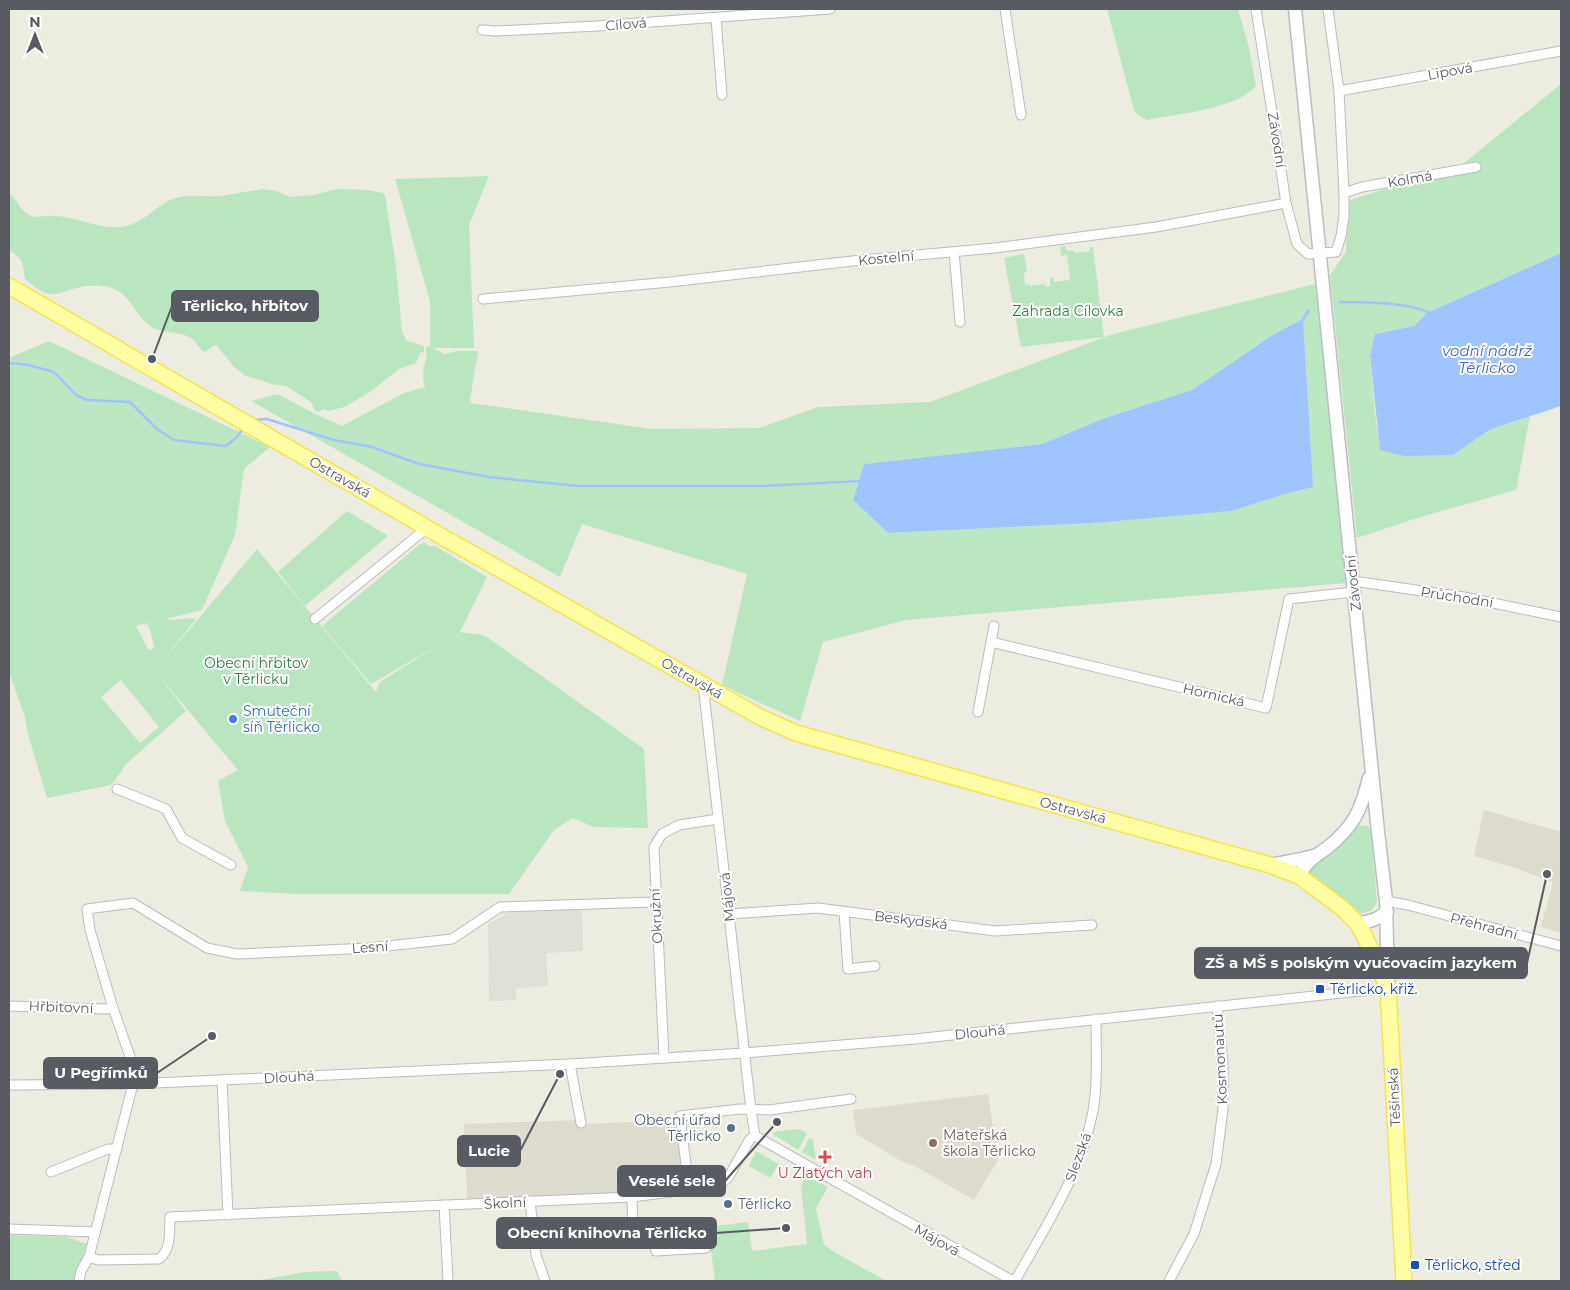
<svg xmlns="http://www.w3.org/2000/svg" width="1570" height="1290" font-family="Montserrat,sans-serif">
<rect width="100%" height="100%" fill="#edece0"/>
<polygon fill="#e0dfd8" points="582,909 583,951 546,953 548,986 516,988 516,1000 489,1001 488,924 513,910"/>
<g fill="#dddccf">
<polygon points="1484,810 1561,832 1561,933 1541,927 1553,882 1512,867 1474,856"/>
<polygon points="988,1094 998,1160 974,1200 915,1166 901,1161 856,1134 853,1110"/>
<polygon points="584,1120 586,1124 676,1120 683,1179 681,1183 678,1186 635,1192 467,1200 464,1124"/>
</g>
<g fill="#bbe6c2" fill-rule="evenodd">
<path d="M1107,9H1238L1248,44L1256,86C1237,109 1176,114 1147,120L1138,115L1134,110Z"/>
<polygon points="1561,84 1561,253 1427,313 1414,326 1375,334 1370,355 1375,414 1380,450 1453,455 1491,429 1530,416 1516,490 1414,519 1357,538 1330,275 1346,252 1347,201 1463,164"/>
<path d="M489,176L469,225L474,348H433L445,354L458,351H478L470,400L471,403L652,429L759,428L818,407L930,402L1113,334L1315,284L1317,293L1346,583L906,620L823,642L800,721L722,685L747,574L582,524L560,577L251,401L278,394L313,413L342,426L404,393L425,387C421,375 424,366 427,355L426,352V346L430,347V301L395,179ZM1303,320L1312,487L1285,494L1093,523L888,533L853,500L864,464L1042,444L1105,418L1192,390L1271,336Z"/>
<path d="M263,189L277,191L290,197L314,195L336,189L368,190L383,193L385,196L396,266L402,332L407,341L424,346V352L420,353L416,363L399,369L370,392L344,407L329,411L324,409L319,412L315,411L311,402L286,386L271,384L244,375L234,367L216,345C211,346 209,351 204,352C199,348 196,342 191,338C178,330 161,335 148,324C135,314 130,295 114,289C100,283 83,286 69,290C63,292 57,295 50,294C41,293 32,285 25,279C22,261 24,260 9,250V193C17,199 20,210 29,215C38,219 46,215 55,216C80,217 105,233 130,225C148,219 158,203 176,198C190,194 207,197 221,196C235,194 249,191 263,189Z"/>
<polygon points="1065,246 1067,251 1073,250 1074,253 1090,251 1090,247 1093,247 1104,337 1021,347 1004,258 1024,254 1027,272 1024,272 1025,285 1029,284 1030,286 1045,284 1046,287 1050,286 1050,278 1053,277 1054,282 1070,280 1067,255 1061,256 1060,247"/>
<path d="M49,341L270,447L244,469L235,535L202,610L165,619L172,620L193,618L196,619L157,668L257,549L376,692L380,682L440,644L371,684L322,626L419,545L424,542L429,546H435L487,577L460,632L482,635L487,637L644,749L648,828L594,827L573,818L554,830L509,894H298L240,891L248,867L225,821L218,781L238,770L155,671L186,711L124,766L121,772L111,785L47,798L28,734L25,717L9,672V358ZM147,623L152,637L154,647L152,650L148,649L136,626ZM121,680L159,727L140,743L101,697Z"/>
<polygon points="347,511 388,536 305,606 278,572"/>
<path d="M1367,825L1371,831L1377,901C1373,911 1371,912 1360,913L1339,896L1308,875L1309,868L1337,848L1359,826Z"/>
<polygon points="800,1129 807,1134 798,1150 776,1136 774,1139 773,1132"/>
<polygon points="809,1138 813,1140 816,1160 802,1152"/>
<polygon points="756,1151 779,1164 770,1178 749,1166"/>
<polygon points="810,1178 828,1187 816,1208 824,1245 836,1253 886,1281 715,1281 708,1227 748,1222 752,1251 807,1244 801,1185 804,1180"/>
<polygon points="9,1235 67,1237 87,1244 74,1281 9,1281"/>
<polygon points="337,1271 342,1281 256,1281 305,1272"/>
</g>
<g fill="#9ec5ff">
<polygon points="1561,253 1561,406 1491,429 1453,455 1404,456 1380,450 1370,355 1375,334 1414,326 1427,313"/>
<polygon points="1303,319 1313,487 1285,494 1231,511 1093,523 888,533 853,500 864,464 1042,444 1105,418 1192,390 1271,336"/>
</g>
<g fill="none" stroke-linecap="round" stroke-linejoin="round">
<g stroke="#9ec5ff" stroke-width="2.5">
<path d="M1340,302C1369,303 1403,301 1430,313"/>
<polyline points="1302,321 1309,310"/>
<polyline points="9,363 28,365 54,372 76,395 87,400 130,402 157,429 174,440 226,446 236,438 244,427"/>
<polyline points="253,420 267,419 334,440 372,447 419,464 489,477 578,486 761,486 861,481"/>
</g>
<g stroke="#bbbcc3" stroke-width="11">
<g id="street">
<polyline points="1005,9 1021,115"/>
<polyline points="1256,9 1286,203 1297,244 1308,254 1336,252 1341,236 1344,216 1344,193 1339,91 1328,9"/>
<polyline points="716,18 722,95"/>
<polyline points="482,30 496,31 597,26 830,9"/>
<polyline points="1339,91 1561,51"/>
<polyline points="1344,193 1362,187 1476,167"/>
<polyline points="954,252 960,322"/>
<polyline points="483,299 670,282 861,260 995,248 1156,227 1286,203"/>
<polyline points="1353,581 1464,597 1561,617"/>
<polyline points="315,619 427,528"/>
<polyline points="991,642 1266,708 1289,599 1354,592"/>
<polyline points="703,684 751,1110 755,1136 1013,1281"/>
<polyline points="978,712 994,626"/>
<polyline points="117,789 166,809 182,838 231,865"/>
<polyline points="1386,901 1408,905 1561,946"/>
<polyline points="844,912 848,969 875,966"/>
<polyline points="729,914 818,908 995,931 1092,925"/>
<polyline points="9,1006 106,1009 113,1008"/>
<polyline points="664,1058 654,847 662,834 679,825 718,819"/>
<polyline points="570,1064 581,1123"/>
<polyline points="222,1080 228,1215"/>
<polyline points="9,1085 133,1084 570,1064 744,1053 915,1039 1388,988"/>
<polyline points="51,1172 108,1149 117,1149"/>
<polyline points="689,1189 680,1116 740,1109 769,1110 851,1099"/>
<polyline points="632,1197 633,1236"/>
<polyline points="530,1201 536,1255 545,1281"/>
<polyline points="444,1205 448,1281"/>
<polyline points="9,1229 95,1232"/>
<polyline points="597,1239 653,1234 656,1251 706,1248"/>
<path d="M89,1257L98,1260L159,1259C172,1249 169,1232 170,1217L632,1197L718,1186L728,1178L750,1139L755,1136"/>
<polyline points="79,1281 81,1271 89,1257 133,1084 133,1065 113,1008 90,930 87,909 133,903 207,948 237,954 369,948 452,939 500,907 655,902"/>
<path d="M1015,1281C1045,1227 1081,1174 1093,1111C1098,1081 1096,1050 1096,1019"/>
<polyline points="1169,1281 1194,1234 1216,1164 1223,1109 1223,1063 1217,1006"/>
</g>
</g>
<g stroke="#bbbdc5" stroke-width="15">
<g id="secondary">
<polyline points="1295,9 1378,832 1386,901 1388,987"/>
<polyline points="1270,865 1301,859 1313,856"/>
<path d="M1299,876C1307,861 1314,857 1327,848C1354,826 1361,811 1369,778"/>
<path d="M1357,923C1369,922 1377,920 1387,912"/>
</g>
</g>
<g stroke="#f6e350" stroke-width="18">
<polyline id="primary" points="9,286 427,528 760,717 796,733 1270,865 1299,876 1342,908 1357,923 1364,935 1388,988 1404,1281"/>
</g>
<use href="#street" stroke="#fff" stroke-width="9"/>
<use href="#secondary" stroke="#fff" stroke-width="12"/>
<use href="#primary" stroke="#ffffa3" stroke-width="15"/>
</g>
<circle fill="#3f7fe0" stroke="#fff" stroke-width="2" cx="233" cy="719" r="5"/>
<g fill="#1a4fb4" stroke="#fff" stroke-width="2">
<rect x="1315" y="984" width="10" height="10" rx="2.5"/>
<rect x="1410" y="1260" width="10" height="10" rx="2.5"/>
</g>
<g fill="#5c6f8a" stroke="#fff" stroke-width="2">
<circle cx="731" cy="1128" r="5"/>
<circle cx="728" cy="1204" r="5"/>
</g>
<circle fill="#8d6e63" stroke="#fff" stroke-width="2" cx="933" cy="1143" r="5"/>
<path fill="#e0444e" stroke="#fff" stroke-width="2" d="M822.5 1149.5h5v5h5v5h-5v5h-5v-5h-5v-5h5z"/>
<g text-anchor="middle" stroke-width="4" stroke-linejoin="round" paint-order="stroke">
<g font-size="14" fill="#595b62" stroke="#fff">
<text transform="translate(626 24) rotate(-5)" y="5">Cílová</text>
<text transform="translate(1450 71) rotate(-10)" y="5">Lipová</text>
<text transform="translate(1277 140) rotate(81)" y="5">Závodní</text>
<text transform="translate(1410 179) rotate(-10)" y="5">Kolmá</text>
<text transform="translate(886 258) rotate(-5)" y="5">Kostelní</text>
<text transform="translate(340 477) rotate(30)" y="5">Ostravská</text>
<text transform="translate(1353 583) rotate(-96)" y="5">Závodní</text>
<text transform="translate(1457 597) rotate(9)" y="5">Průchodní</text>
<text transform="translate(692 678) rotate(30)" y="5">Ostravská</text>
<text transform="translate(1214 695) rotate(13)" y="5">Hornická</text>
<text transform="translate(1073 810) rotate(15)" y="5">Ostravská</text>
<text transform="translate(727 897) rotate(-96)" y="5">Májová</text>
<text transform="translate(656 916) rotate(-93)" y="5">Okružní</text>
<text transform="translate(911 920) rotate(7)" y="5">Beskydská</text>
<text transform="translate(1484 926) rotate(15)" y="5">Přehradní</text>
<text transform="translate(370 947) rotate(-4)" y="5">Lesní</text>
<text transform="translate(61 1007) rotate(2)" y="5">Hřbitovní</text>
<text transform="translate(980 1032) rotate(-6)" y="5">Dlouhá</text>
<text transform="translate(1220 1059) rotate(-93)" y="5">Kosmonautů</text>
<text transform="translate(289 1077) rotate(-3)" y="5">Dlouhá</text>
<text transform="translate(1394 1097) rotate(-93)" y="5">Těšínská</text>
<text transform="translate(1078 1157) rotate(-70)" y="5">Slezská</text>
<text transform="translate(505 1203) rotate(-3)" y="5">Školní</text>
<text transform="translate(937 1240) rotate(29)" y="5">Májová</text>
</g>
<g font-size="14" fill="#308241" stroke="#fff">
<text x="1068" y="316">Zahrada Cílovka</text>
<text x="256" y="668">Obecní hřbitov<tspan x="256" dy="16">v Těrlicku</tspan></text>
</g>
<g font-size="14" fill="#366cbe" stroke="#fff" text-anchor="start">
<text x="243" y="716">Smuteční<tspan x="243" dy="16">síň Těrlicko</tspan></text>
</g>
<g font-size="14" fill="#164399" stroke="#fff" text-anchor="start">
<text x="1330" y="994">Těrlicko, křiž.</text>
<text x="1425" y="1270">Těrlicko, střed</text>
</g>
<g font-size="14" fill="#4e5e75" stroke="#fff" text-anchor="end">
<text x="721" y="1125">Obecní úřad<tspan x="721" dy="16">Těrlicko</tspan></text>
<text x="738" y="1209" text-anchor="start">Těrlicko</text>
</g>
<g font-size="14" fill="#785e54" stroke="#fff" text-anchor="start">
<text x="943" y="1140">Mateřská<tspan x="943" dy="16">škola Těrlicko</tspan></text>
</g>
<g font-size="14" fill="#be3a42" stroke="#fff">
<text x="825" y="1178">U Zlatých vah</text>
</g>
<g font-size="15" font-style="italic" fill="#3d69c6" stroke="#fff">
<text x="1487" y="356">vodní nádrž<tspan x="1487" dy="17">Těrlicko</tspan></text>
</g>
</g>
<path fill="none" stroke="#595b62" stroke-width="2" d="M152 359L172 306M1547 874L1527 963M212 1036L157 1073M560 1074L520 1151M777 1122L725 1181M786 1228L716 1233"/>
<g fill="#595b62" stroke="#fff" stroke-width="2">
<circle cx="152" cy="359" r="5"/>
<circle cx="1547" cy="874" r="5"/>
<circle cx="212" cy="1036" r="5"/>
<circle cx="560" cy="1074" r="5"/>
<circle cx="777" cy="1122" r="5"/>
<circle cx="786" cy="1228" r="5"/>
</g>
<g fill="#595b62" stroke="#595b62" stroke-width="2">
<rect x="172" y="291" width="146" height="30" rx="5"/>
<rect x="1195" y="948" width="332" height="30" rx="5"/>
<rect x="44" y="1058" width="113" height="30" rx="5"/>
<rect x="458" y="1136" width="62" height="30" rx="5"/>
<rect x="618" y="1166" width="107" height="30" rx="5"/>
<rect x="497" y="1218" width="219" height="30" rx="5"/>
</g>
<g font-size="15" text-anchor="middle" font-weight="bold" fill="#fff">
<text x="245" y="311">Těrlicko, hřbitov</text>
<text x="1361" y="968">ZŠ a MŠ s polským vyučovacím jazykem</text>
<text x="101" y="1078">U Pegřímků</text>
<text x="489" y="1156">Lucie</text>
<text x="672" y="1186">Veselé sele</text>
<text x="607" y="1238">Obecní knihovna Těrlicko</text>
</g>
<rect width="1570" height="1290" fill="none" stroke="#595b62" stroke-width="20"/>
<g transform="translate(35 35)" stroke="#ffffff" stroke-width="4" paint-order="stroke">
<path d="M0-4L9 19L0 12L-9 19Z" fill="#595b62"/>
<text y="-8" font-size="14" font-weight="bold" text-anchor="middle" fill="#595b62">N</text>
</g>
</svg>
